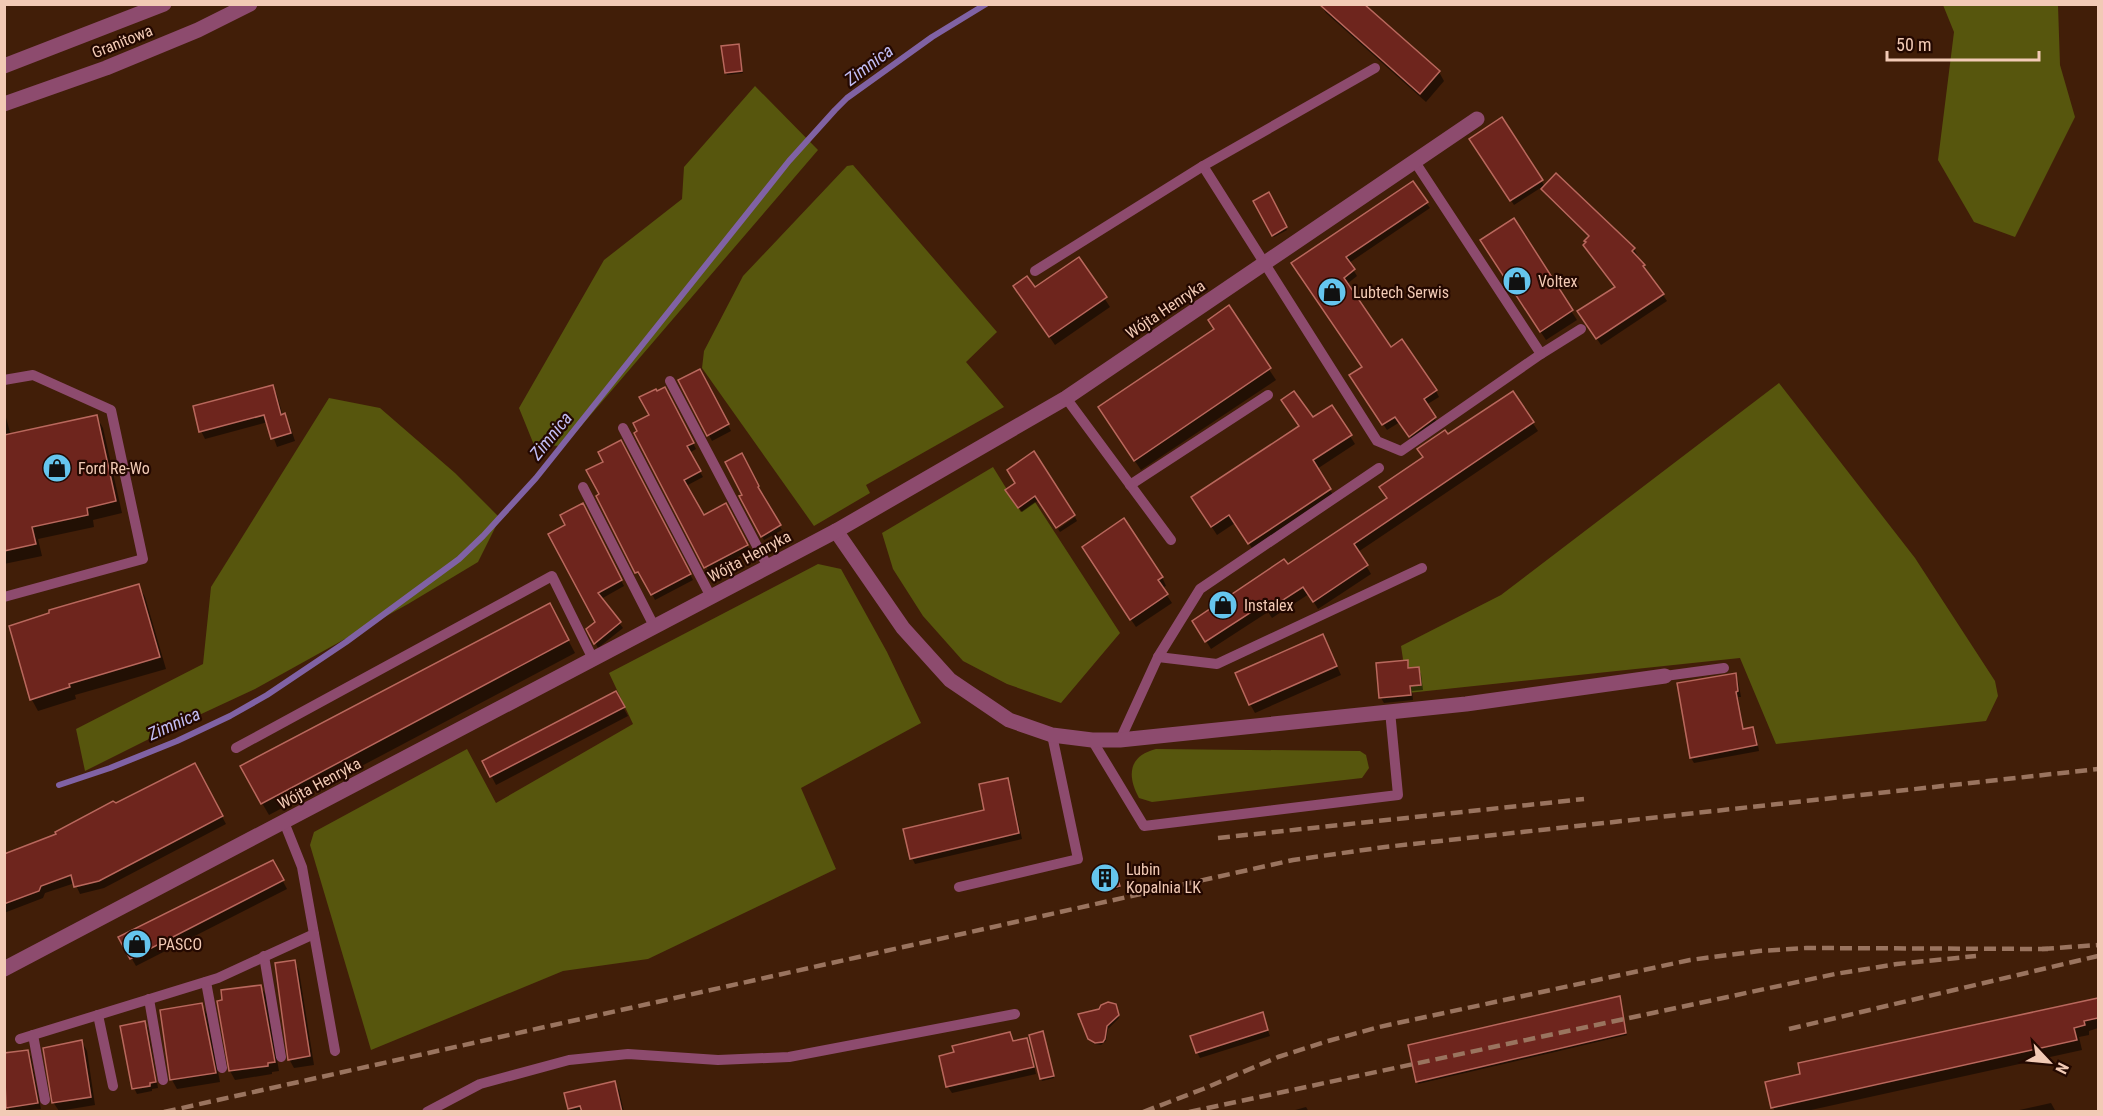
<svg xmlns="http://www.w3.org/2000/svg" width="2103" height="1116" font-family="'Roboto Condensed',sans-serif">
<rect width="100%" height="100%" fill="#411e08"/>
<g fill="#57560d">
<polygon points="1943,5 2058,5 2060,65 2075,117 2015,237 1974,222 1938,160 1954,32"/>
<polygon points="755,86 818,150 564,446 534,445 519,408 604,260 682,199 684,167"/>
<polygon points="853,165 997,332 966,362 1004,407 866,485 870,493 814,526 702,368 704,351 743,276 847,166"/>
<polygon points="1779,383 1915,558 1995,681 1998,696 1986,721 1776,744 1740,658 1408,693 1401,646 1501,595"/>
<polygon points="329,398 380,408 455,473 500,518 478,562 408,604 255,689 169,729 85,771 76,729 203,664 211,587"/>
<polygon points="993,467 1021,512 1035,502 1120,633 1061,703 1007,684 963,661 923,616 893,569 882,533"/>
<polygon points="818,564 841,569 887,652 921,723 801,788 836,869 648,959 563,971 371,1050 310,845 314,832 467,749 496,803 633,724 609,673"/>
<path d="M1156,749L1360,751L1366,755L1369,768L1362,778L1152,802L1139,798C1127,776 1128,756 1156,749Z"/>
</g>
<g fill="#0007">
<polygon points="1321,5 1439,72 1444,81 1426,102 1326,13"/>
<polygon points="739,47 743,73 727,75 726,73"/>
<polygon points="1474,144 1541,180 1545,187 1634,249 1638,256 1636,257 1644,266 1667,301 1601,345 1583,318 1616,288 1590,238 1547,196 1542,187 1514,205"/>
<polygon points="1412,183 1430,208 1349,263 1357,276 1347,284 1390,349 1436,391 1439,397 1426,405 1438,424 1413,441 1400,422 1387,430 1354,381 1363,368 1297,269"/>
<polygon points="1268,194 1287,230 1274,237 1255,202"/>
<polygon points="1513,221 1577,320 1546,340 1487,250"/>
<polygon points="1079,259 1110,307 1055,345 1020,294 1034,289"/>
<polygon points="1228,307 1276,380 1141,470 1106,418 1215,330"/>
<polygon points="700,371 731,431 712,441 680,381"/>
<polygon points="273,387 277,395 283,416 285,415 289,423 295,441 277,447 268,422 205,439 201,431"/>
<polygon points="664,389 696,449 689,453 703,477 686,486 703,517 725,505 750,551 709,572 636,433 651,415 656,393"/>
<polygon points="1513,393 1538,431 1358,552 1371,574 1318,609 1309,594 1272,618 1268,612 1211,649 1194,621 1287,566 1388,499 1424,458 1448,436"/>
<polygon points="4,410 11,436 96,416 103,428 122,513 93,520 94,527 38,539 42,556 4,564"/>
<polygon points="1312,419 1350,436 1355,444 1317,469 1335,498 1254,551 1235,523 1217,535 1198,506"/>
<polygon points="620,442 693,580 655,600 643,576 640,578 598,497 602,495 605,462"/>
<polygon points="1034,453 1039,500 1022,512 1010,495"/>
<polygon points="742,455 761,491 759,491 782,530 764,540 741,497 744,496"/>
<polygon points="585,511 624,586 601,599 623,628 598,648 588,629 597,622 567,526"/>
<polygon points="1075,517 1077,521 1060,532 1058,529"/>
<polygon points="1088,556 1162,577 1166,586 1162,588 1172,603 1136,627"/>
<polygon points="139,586 145,597 166,669 75,695 76,699 38,711 32,700 10,627"/>
<polygon points="556,617 575,653 269,815 262,803"/>
<polygon points="1323,636 1341,675 1255,713 1250,704"/>
<polygon points="1407,662 1410,670 1418,669 1421,674 1423,690 1412,691 1413,700 1384,703 1381,698 1377,665"/>
<polygon points="1735,674 1738,680 1741,697 1738,697 1744,730 1752,728 1756,734 1759,751 1694,763 1691,758"/>
<polygon points="615,693 628,716 496,785 484,762"/>
<polygon points="194,765 226,824 104,888 80,894 75,883 45,893 43,898 4,913 4,855 59,835"/>
<polygon points="1007,780 1010,785 1022,839 915,864 912,858 986,811"/>
<polygon points="277,870 287,889 136,966 120,938"/>
<polygon points="1114,871 1120,888 1105,893 1098,873"/>
<polygon points="294,962 299,971 314,1065 294,1068 289,1059"/>
<polygon points="260,986 266,995 279,1071 272,1072 272,1074 235,1080 230,1071"/>
<polygon points="2098,999 2098,1028 2089,1031 2089,1035 2079,1037 2082,1050 1802,1112 1775,1112 1773,1107 1802,1075 1800,1064"/>
<polygon points="1620,1000 1627,1035 1418,1084 1417,1082 1409,1046"/>
<polygon points="202,1005 207,1014 220,1082 177,1089 172,1080"/>
<polygon points="1117,1008 1119,1018 1108,1029 1106,1041 1101,1045 1094,1044 1089,1038"/>
<polygon points="1262,1014 1270,1036 1200,1058 1197,1052"/>
<polygon points="144,1023 148,1028 158,1088 152,1089 152,1091 137,1094 134,1088"/>
<polygon points="1010,1034 1014,1043 1026,1040 1030,1046 1036,1074 952,1093 948,1087 941,1057"/>
<polygon points="1044,1035 1054,1078 1042,1081 1041,1079"/>
<polygon points="82,1042 87,1051 95,1105 59,1111 53,1102"/>
<polygon points="27,1051 31,1057 41,1109 10,1112 4,1090 4,1055"/>
<polygon points="614,1082 619,1090 624,1112 571,1112 569,1109"/>
<polygon points="2051,1103 2056,1112 2015,1111"/>
<polygon points="1306,1107 1309,1112 1288,1112"/>
</g>
<g fill="none" stroke-linecap="round" stroke-linejoin="round">
<polyline stroke="#8062a4" stroke-width="6" points="59,785 110,768 177,741 230,716 267,695 346,642 459,559 483,536 536,478 789,161 835,110 847,98 932,37 986,4"/>
</g>
<g fill="#6e251d" stroke="#b9685d" stroke-width="1.5">
<polygon points="1319,4 1364,4 1440,71 1420,94"/>
<polygon points="739,44 742,71 725,73 721,46"/>
<polygon points="1502,117 1543,180 1510,201 1469,139"/>
<polygon points="1556,173 1635,248 1632,251 1645,265 1643,266 1664,294 1596,339 1577,311 1615,287 1583,245 1586,242 1584,241 1589,236 1541,189"/>
<polygon points="1413,181 1428,202 1346,257 1355,269 1344,278 1391,347 1402,339 1437,390 1424,399 1436,417 1409,437 1395,417 1382,425 1349,375 1362,367 1291,263"/>
<polygon points="1269,192 1287,227 1272,236 1253,201"/>
<polygon points="1514,218 1573,310 1540,332 1480,240"/>
<polygon points="1079,257 1107,297 1049,337 1013,286 1027,276 1035,287"/>
<polygon points="1229,305 1271,368 1134,461 1098,407 1214,329 1208,320"/>
<polygon points="700,369 729,424 707,436 678,380"/>
<polygon points="273,385 281,415 285,413 291,433 271,439 264,415 199,432 193,406"/>
<polygon points="665,387 694,443 687,446 701,471 684,480 704,515 726,503 748,545 704,568 634,433 637,431 633,423 649,415 639,397 656,389 657,391"/>
<polygon points="1294,391 1313,417 1332,405 1352,435 1313,460 1331,489 1248,544 1229,515 1211,527 1191,497 1299,426 1281,400"/>
<polygon points="1513,391 1534,422 1354,544 1368,565 1313,602 1303,587 1266,611 1262,605 1205,642 1192,621 1284,559 1288,564 1387,498 1379,487 1423,457 1417,449 1445,430 1448,434"/>
<polygon points="97,415 116,501 87,508 88,515 32,527 36,544 4,551 4,435"/>
<polygon points="621,440 691,574 651,595 638,572 635,573 596,496 599,494 586,470 603,462 598,452"/>
<polygon points="1034,451 1075,515 1056,528 1035,496 1018,508 1005,490 1015,483 1007,470"/>
<polygon points="742,453 759,486 758,487 781,525 761,537 739,496 742,495 725,462"/>
<polygon points="583,503 622,580 598,593 621,622 594,644 586,629 595,622 548,534 565,525 560,515"/>
<polygon points="1124,518 1163,577 1158,580 1168,594 1130,620 1082,547"/>
<polygon points="139,584 160,657 69,684 70,687 30,700 9,626 49,613 49,610"/>
<polygon points="550,603 569,640 261,804 240,766"/>
<polygon points="1323,634 1337,666 1249,705 1235,673"/>
<polygon points="1408,660 1408,668 1419,667 1421,685 1410,686 1411,695 1379,698 1376,663"/>
<polygon points="1736,673 1738,691 1736,692 1743,729 1753,727 1757,745 1690,758 1677,683"/>
<polygon points="616,691 625,707 490,777 482,761"/>
<polygon points="195,763 223,816 99,881 74,887 71,875 41,886 39,891 4,904 4,854 56,834 55,832 113,801 116,803"/>
<polygon points="1008,778 1019,833 910,859 903,829 984,810 979,784"/>
<polygon points="273,860 284,880 130,959 118,937"/>
<polygon points="1113,867 1120,886 1102,891 1096,872"/>
<polygon points="295,960 310,1056 288,1060 275,963"/>
<polygon points="261,985 275,1062 268,1063 268,1066 229,1071 217,1001 222,1000 221,990"/>
<polygon points="1620,996 1626,1033 1416,1082 1408,1045"/>
<polygon points="2098,998 2098,1018 2084,1021 2085,1025 2074,1028 2077,1040 1771,1108 1765,1082 1800,1074 1798,1063"/>
<polygon points="1108,1002 1116,1004 1119,1015 1107,1026 1105,1039 1103,1042 1095,1043 1088,1039 1078,1014 1099,1009 1101,1005"/>
<polygon points="202,1003 216,1073 170,1080 160,1010"/>
<polygon points="1263,1012 1268,1030 1196,1053 1190,1036"/>
<polygon points="145,1021 156,1082 150,1083 150,1086 132,1089 120,1026"/>
<polygon points="1043,1031 1054,1076 1040,1079 1029,1035"/>
<polygon points="1010,1032 1013,1041 1027,1038 1034,1067 946,1087 939,1056 954,1052 952,1046"/>
<polygon points="82,1040 91,1097 52,1103 43,1048"/>
<polygon points="28,1050 38,1103 6,1108 4,1053"/>
<polygon points="615,1081 622,1112 582,1112 580,1106 568,1109 564,1093"/>
</g>
<g fill="none" stroke-linecap="round" stroke-linejoin="round">
<g stroke="#8d4b6e" stroke-width="10">
<polyline points="1415,162 1541,354 1581,329"/>
<polyline points="1203,166 1377,441 1401,451 1541,354"/>
<polyline points="1035,271 1203,166 1375,68"/>
<polyline points="4,380 33,375 111,410 143,559 4,597"/>
<polyline points="670,381 768,567"/>
<polyline points="1066,398 1171,540"/>
<polyline points="623,428 711,597"/>
<polyline points="1130,485 1268,395"/>
<polyline points="583,487 654,626"/>
<polyline points="1158,657 1217,664 1422,568"/>
<polyline points="1665,676 1724,668"/>
<polyline points="1092,740 1144,826 1398,795 1390,711"/>
<polyline points="1120,740 1158,657 1200,589 1379,468"/>
<polyline points="236,748 552,576 593,659"/>
<polyline points="284,822 302,867 335,1051"/>
<polyline points="959,887 1078,859 1052,735"/>
<polyline points="264,956 281,1057"/>
<polyline points="206,982 222,1068"/>
<polyline points="149,999 163,1080"/>
<polyline points="98,1015 113,1086"/>
<polyline points="33,1035 45,1100"/>
<polyline points="20,1039 218,978 314,934"/>
<polyline points="427,1112 480,1084 569,1060 628,1054 718,1060 789,1057 1015,1014"/>
</g>
<g stroke="#8d4b6e" stroke-width="15">
<polyline points="4,66 164,4"/>
<polyline points="4,104 106,68 198,30 250,4"/>
<polyline points="836,531 903,628 950,680 1009,720 1052,735 1092,740 1120,740 1466,704 1665,676"/>
<polyline points="4,969 836,531 1066,398 1477,119"/>
</g>
<g stroke="#9a745f" stroke-width="4.5" stroke-dasharray="12 6" stroke-linecap="butt">
<polyline points="1218,838 1584,799"/>
<polyline points="2042,949 2098,945"/>
<polyline points="1789,1029 2098,956"/>
<polyline points="164,1112 1293,860 1385,847 2098,769"/>
<polyline points="1143,1112 1203,1089 1278,1057 1328,1041 1379,1027 1690,960 1759,951 1806,948 2048,949"/>
<polyline points="1189,1112 1835,974 1897,964 1976,956"/>
</g>
</g>
<defs>
<g id="shop-disc" transform="scale(1.5)"><circle r="9.5" fill="#65c5ee" stroke="#230800"/><path d="M-5-2.5h2.3a2.7 3.5 0 0 1 5.4 0H5L5.5 6h-11ZM-1.5-2.5h3a1.5 2.3 0 0 0-3 0Z" fill="#111"/></g>
<g id="building-disc" transform="scale(1.5)"><circle r="9.5" fill="#65c5ee" stroke="#230800"/><path d="M-4-6H4V6H1V3H-1V6H-4ZM-2.5-4.3h1.7v1.8h-1.7ZM.8-4.3h1.7v1.8H.8ZM-2.5-1h1.7V.8h-1.7ZM.8-1h1.7V.8H.8Z" fill="#111"/></g>
</defs>
<g fill-rule="evenodd">
<use href="#shop-disc" x="1517" y="281"/>
<use href="#shop-disc" x="1332" y="292"/>
<use href="#shop-disc" x="57" y="468"/>
<use href="#shop-disc" x="1223" y="605"/>
<use href="#building-disc" x="1105" y="878"/>
<use href="#shop-disc" x="137" y="944"/>
</g>
<g text-anchor="middle" stroke-width="4.5" stroke-linejoin="round" paint-order="stroke">
<g font-size="16" fill="#f2cab5" stroke="#230800">
<text transform="translate(122 41) rotate(-22)" y="6">Granitowa</text>
<text transform="translate(1165 309) rotate(-34)" y="6">Wójta Henryka</text>
<text transform="translate(749 556) rotate(-28)" y="6">Wójta Henryka</text>
<text transform="translate(319 783) rotate(-28)" y="6">Wójta Henryka</text>
</g>
<g font-size="16" fill="#f2cab5" stroke="#230800" text-anchor="start">
<text x="1538" y="287">Voltex</text>
<text x="1353" y="298">Lubtech Serwis</text>
<text x="78" y="474">Ford Re-Wo</text>
<text x="1244" y="611">Instalex</text>
<text x="1126" y="875">Lubin<tspan x="1126" dy="18">Kopalnia LK</tspan></text>
<text x="158" y="950">PASCO</text>
</g>
<g font-size="18" font-style="italic" fill="#c2bdf4" stroke="#230800">
<text transform="translate(869 65) rotate(-37)" y="6">Zimnica</text>
<text transform="translate(551 436) rotate(-51)" y="6">Zimnica</text>
<text transform="translate(174 724) rotate(-24)" y="6">Zimnica</text>
</g>
</g>
<rect width="2103" height="1116" fill="none" stroke="#f2cab5" stroke-width="12"/>
<g transform="translate(2049 1062) rotate(116)" stroke="#230800" stroke-width="4.5" paint-order="stroke">
<path d="M0-4.5L10 22L0 15L-10 22Z" fill="#f2cab5"/>
<text y="-9" font-size="16" font-weight="bold" text-anchor="middle" fill="#f2cab5">N</text>
</g>
<path d="M1887 51v9h152v-9" fill="none" stroke="#f2cab5" stroke-width="3"/>
<text x="1896" y="51" font-size="18" fill="#f2cab5" stroke="#230800" stroke-width="4.5" paint-order="stroke">50 m</text>
</svg>
